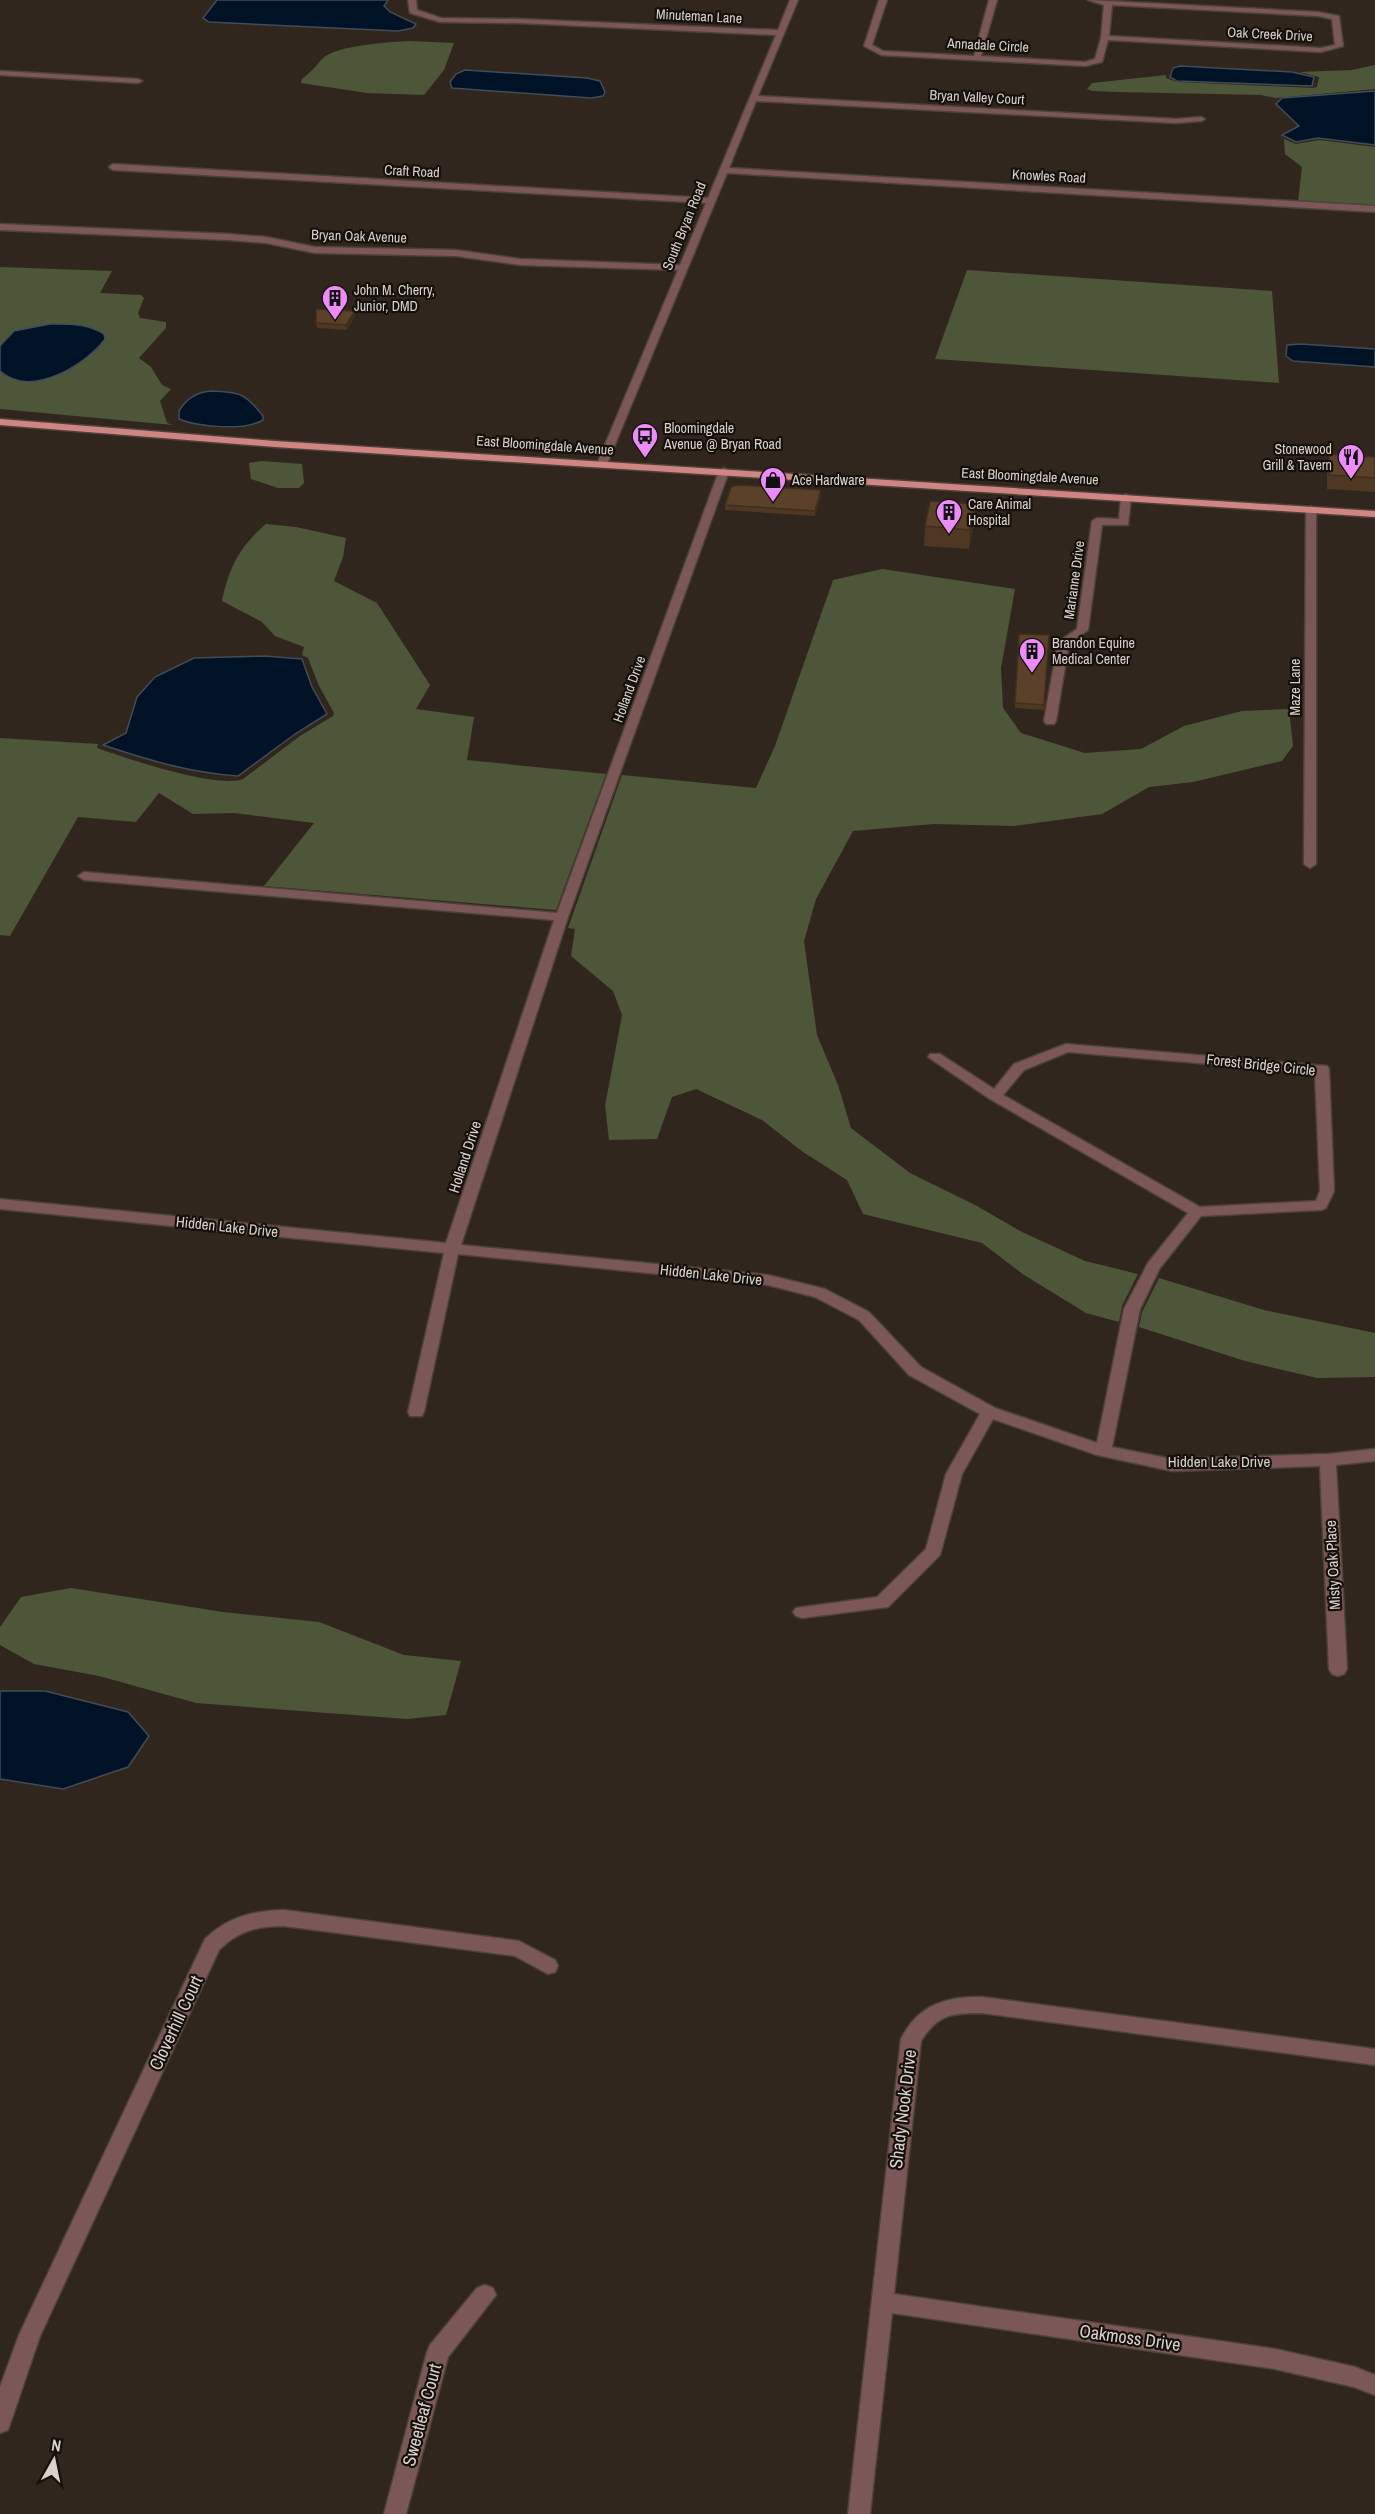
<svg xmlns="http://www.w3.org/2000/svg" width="1375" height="2514" font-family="'Archivo Narrow',sans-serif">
<rect width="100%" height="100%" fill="#31261d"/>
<g fill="#4e5639">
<path d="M410,41L454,43L444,70L424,95L367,93L301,83L302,79C310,73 316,66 322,59C335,45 391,42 410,41Z"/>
<polygon points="1375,65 1375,89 1276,98 1261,95 1118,92 1092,91 1087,89 1092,83 1166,75 1166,78 1177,82 1313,88 1317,87 1319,77 1300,72 1352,70"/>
<polygon points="1284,139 1296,144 1319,140 1375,147 1375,206 1298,202 1302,167 1285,154"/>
<polygon points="0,267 112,271 100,293 141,295 144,298 138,313 140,318 166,322 166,328 139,358 151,367 162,385 171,389 160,401 167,423 173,425 0,409 0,371 5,376 72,367 98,349 105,338 14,331 0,346"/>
<polygon points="967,270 1272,291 1279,383 935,359"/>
<polygon points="261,461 302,464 304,483 299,488 278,488 251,479 249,463"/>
<path d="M266,524L296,527L346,538L343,557L334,581L377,603L430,685L416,709L474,717L467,760L606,774L556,910L264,886L314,823L235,813L193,814L159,793L136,822L78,817L10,936L0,935V738L98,744L97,748C126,758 216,789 243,779L300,736L333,716L334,713L319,686L308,658L302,655L304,647L275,636L262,622L222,601C229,567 240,546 266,524Z"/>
<polygon points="882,569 1015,589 1001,668 1003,708 1021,733 1085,753 1141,749 1184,726 1242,711 1289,709 1293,746 1282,761 1193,782 1149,787 1102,814 1014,826 934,824 853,831 816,899 804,941 817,1035 838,1085 851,1128 910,1173 977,1206 1020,1231 1085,1261 1138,1274 1122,1306 1119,1322 1086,1313 1024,1275 982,1243 863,1214 847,1180 803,1152 762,1120 696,1089 672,1097 657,1139 609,1140 605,1106 622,1015 613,991 571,956 575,929 568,928 622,775 756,788 775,746 833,580"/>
<polygon points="1159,1278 1264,1310 1375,1333 1375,1377 1317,1378 1245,1361 1139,1327 1142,1312"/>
<polygon points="71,1588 223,1612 319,1622 404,1655 461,1661 446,1715 407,1719 196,1703 99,1676 34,1664 0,1645 0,1627 21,1597"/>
</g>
<g fill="#001225" stroke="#414c57" stroke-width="1.5">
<polygon points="217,0 388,0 384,6 390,12 416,24 413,28 398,31 209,22 203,18"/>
<polygon points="1180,66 1292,72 1314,77 1312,86 1177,81 1170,77 1173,68"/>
<polygon points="465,70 587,78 600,81 605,92 603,96 591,98 452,88 450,82 456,74"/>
<polygon points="1375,91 1375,145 1318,138 1296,142 1282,135 1299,126 1276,104 1282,98"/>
<path d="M50,324C69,324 87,323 104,334L105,339C86,365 31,399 0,371V346L14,331Z"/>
<polygon points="1301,344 1375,349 1375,367 1293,361 1286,356 1287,345"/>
<path d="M211,391C240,392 245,393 263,416V420C245,431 198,427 179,419V411C186,399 197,392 211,391Z"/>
<path d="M264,656L302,659L312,687L327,714L295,734L238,776C191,773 148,760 103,745L126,733L137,697L155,677L194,658Z"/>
<polygon points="0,1691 45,1691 128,1712 149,1736 128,1767 63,1789 0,1779"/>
</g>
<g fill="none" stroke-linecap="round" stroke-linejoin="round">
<g stroke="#4c4239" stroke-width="3">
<g id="minor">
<polygon points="408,0 416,0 417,10 441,18 519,19 778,30 790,0 798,0 758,96 1176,119 1201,117 1205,119 1201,121 1176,123 756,101 729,168 1375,206 1375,212 727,173 607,464 602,467 597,464 678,270 520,265 456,256 315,253 266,243 229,240 0,230 0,224 229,234 266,237 315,247 456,250 520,259 680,265 706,203 113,170 109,167 113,164 708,198 776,35 519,23 440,22 410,13"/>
<path d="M879,0H887L872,45L883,51L974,56L989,0H997L981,56L1085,62L1095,59L1101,38L1104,5L1088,0L1318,12L1339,16L1343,46L1321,52L1108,40L1102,62L1085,66L881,55L864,46ZM1112,5L1318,16L1332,19L1335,45L1321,48L1109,36Z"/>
<polygon points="0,71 138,79 142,81 138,83 0,75"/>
<path d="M724,468L729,471L568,917L461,1245L768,1275L825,1289L869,1312L921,1367L995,1408L1097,1443L1124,1309L1148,1263L1188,1213L990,1099L928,1057L930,1054H940L994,1089L1014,1064L1066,1044L1327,1066L1329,1069L1334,1191L1326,1208L1321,1210L1201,1216L1160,1268L1140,1309L1112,1447L1172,1459L1328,1454L1375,1449V1461L1336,1465L1347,1669L1344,1674L1338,1676L1332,1674L1329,1669L1320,1466L1172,1471L1097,1455L993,1419L962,1474L940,1555L888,1607L802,1618L796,1616L793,1612L796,1608L877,1597L926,1549L946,1474L980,1414L909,1375L859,1320L815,1297L768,1285L458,1254L424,1412L422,1416H410L408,1412L444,1253L0,1209V1199L446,1243L554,920L84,880L78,876L84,872L557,913L719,471ZM1068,1052L1315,1073L1320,1191L1316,1201L1200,1207L1003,1095L1024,1070Z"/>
<polygon points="1126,494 1131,497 1128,525 1102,525 1088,630 1069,643 1056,721 1054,724 1046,724 1044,721 1058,642 1077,629 1092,521 1097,518 1119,519 1121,497"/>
<polygon points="1311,506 1316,509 1316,864 1310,868 1304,864 1306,509"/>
<path d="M284,1910L519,1941L555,1960L558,1966L555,1972L548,1974L515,1956L284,1926C257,1926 238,1931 219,1950L40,2336L8,2430L0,2433V2387L19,2335L205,1939C227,1917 253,1911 284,1910Z"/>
<path d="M982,1997L1375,2049V2065L982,2013C952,2013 938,2014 921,2041L894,2294L1275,2349L1355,2367L1375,2375V2395L1354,2387L1275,2369L892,2313L870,2514H848L901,2039C918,2005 946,1996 982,1997Z"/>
<polygon points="485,2285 493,2288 496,2295 448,2357 406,2514 384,2514 427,2352 430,2345 477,2288"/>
</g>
</g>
<g stroke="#4c4239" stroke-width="3">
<polygon id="major" points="0,419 275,441 1375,511 1375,517 275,447 0,425"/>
</g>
<use href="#minor" fill="#7c5757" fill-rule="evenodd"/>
<use href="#major" fill="#d08484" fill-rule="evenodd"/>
</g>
<g fill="#4e3824">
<polygon points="355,316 347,330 317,328 316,323"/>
<polygon points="1329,454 1375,457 1375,492 1327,489 1327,468"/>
<polygon points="821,490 821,495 815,516 725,510 725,505"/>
<polygon points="975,504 974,524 969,549 924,546 925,526"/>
<polygon points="1019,634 1049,635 1044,710 1015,708"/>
</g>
<g fill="#402e1d">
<polygon points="355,311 355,316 347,330 346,325"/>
<polygon points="821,490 821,495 815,516 815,511"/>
<polygon points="975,504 974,524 969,549 970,530"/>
</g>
<g fill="#5b412a" stroke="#402e1d" stroke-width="1.5">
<polygon points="316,309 355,311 346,325 316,323"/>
<polygon points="1329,454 1375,457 1375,478 1329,475"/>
<polygon points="738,485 821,490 815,511 725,505 731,487"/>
<polygon points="930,501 975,504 970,530 925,526"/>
<polygon points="1019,634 1049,635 1044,705 1015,703"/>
</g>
<defs>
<g id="building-pin" transform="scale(1.35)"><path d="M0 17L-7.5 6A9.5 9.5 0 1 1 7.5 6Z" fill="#ed8cf9" stroke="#15100c"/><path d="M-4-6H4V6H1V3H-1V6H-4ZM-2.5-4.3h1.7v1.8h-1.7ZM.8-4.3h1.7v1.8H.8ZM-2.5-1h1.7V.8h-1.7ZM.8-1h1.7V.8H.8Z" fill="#111"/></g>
<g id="bus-pin" transform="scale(1.35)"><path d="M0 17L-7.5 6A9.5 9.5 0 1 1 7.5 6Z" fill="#ed8cf9" stroke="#15100c"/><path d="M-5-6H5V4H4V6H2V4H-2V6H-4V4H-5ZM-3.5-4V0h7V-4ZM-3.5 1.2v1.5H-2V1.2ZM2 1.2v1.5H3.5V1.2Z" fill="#111"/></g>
<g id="restaurant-pin" transform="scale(1.35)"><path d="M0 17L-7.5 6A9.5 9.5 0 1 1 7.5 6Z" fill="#ed8cf9" stroke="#15100c"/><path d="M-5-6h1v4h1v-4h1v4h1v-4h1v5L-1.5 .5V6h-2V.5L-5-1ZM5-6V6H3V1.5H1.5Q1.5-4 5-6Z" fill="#111"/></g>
<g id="shop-pin" transform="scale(1.35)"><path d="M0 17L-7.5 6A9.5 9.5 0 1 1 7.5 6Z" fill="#ed8cf9" stroke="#15100c"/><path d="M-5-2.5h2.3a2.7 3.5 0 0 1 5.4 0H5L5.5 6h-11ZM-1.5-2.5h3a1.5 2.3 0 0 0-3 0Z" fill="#111"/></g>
</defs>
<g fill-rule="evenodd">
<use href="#building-pin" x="335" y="298"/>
<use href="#bus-pin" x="645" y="436"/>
<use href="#restaurant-pin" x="1351" y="457"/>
<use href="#shop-pin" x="773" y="480"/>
<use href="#building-pin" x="949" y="512"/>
<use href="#building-pin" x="1032" y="651"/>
</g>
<g text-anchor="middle" stroke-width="4.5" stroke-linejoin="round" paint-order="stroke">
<g font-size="14" fill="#d9d2cc" stroke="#15100c">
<text transform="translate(699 16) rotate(3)" y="5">Minuteman Lane</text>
<text transform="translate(1270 34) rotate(3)" y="5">Oak Creek Drive</text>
<text transform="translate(988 45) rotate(3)" y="5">Annadale Circle</text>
<text transform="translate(977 97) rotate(3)" y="5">Bryan Valley Court</text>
<text transform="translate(412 171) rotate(3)" y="5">Craft Road</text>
<text transform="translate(1049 176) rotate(3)" y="5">Knowles Road</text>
<text transform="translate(684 226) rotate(-68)" y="5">South Bryan Road</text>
<text transform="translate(359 236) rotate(2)" y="5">Bryan Oak Avenue</text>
<text transform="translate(545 445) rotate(4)" y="5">East Bloomingdale Avenue</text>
<text transform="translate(1030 476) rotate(3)" y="5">East Bloomingdale Avenue</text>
<text transform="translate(1074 580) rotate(-82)" y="5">Marianne Drive</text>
<text transform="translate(1295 687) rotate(-90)" y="5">Maze Lane</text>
<text transform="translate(629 689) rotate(-70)" y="5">Holland Drive</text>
</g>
<g font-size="14" fill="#d9d2cc" stroke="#15100c" text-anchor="start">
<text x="354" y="295">John M. Cherry,<tspan x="354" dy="16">Junior, DMD</tspan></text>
<text x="664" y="433">Bloomingdale<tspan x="664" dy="16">Avenue @ Bryan Road</tspan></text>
<text x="1332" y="454" text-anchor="end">Stonewood<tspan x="1332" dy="16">Grill &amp; Tavern</tspan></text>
<text x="792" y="485">Ace Hardware</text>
<text x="968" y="509">Care Animal<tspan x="968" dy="16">Hospital</tspan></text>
<text x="1052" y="648">Brandon Equine<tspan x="1052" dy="16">Medical Center</tspan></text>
</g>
<g font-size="15" fill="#d9d2cc" stroke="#15100c">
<text transform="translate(1261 1065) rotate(6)" y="5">Forest Bridge Circle</text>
<text transform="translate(465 1157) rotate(-72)" y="5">Holland Drive</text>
<text transform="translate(227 1227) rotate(6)" y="5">Hidden Lake Drive</text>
<text transform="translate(711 1275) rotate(6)" y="5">Hidden Lake Drive</text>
<text x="1219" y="1467">Hidden Lake Drive</text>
<text transform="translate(1333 1565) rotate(-93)" y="5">Misty Oak Place</text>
</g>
<g font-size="18" fill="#d9d2cc" stroke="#15100c">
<text transform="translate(176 2023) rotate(-65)" y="6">Cloverhill Court</text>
<text transform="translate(903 2109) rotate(-83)" y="6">Shady Nook Drive</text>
<text transform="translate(1130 2338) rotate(8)" y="6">Oakmoss Drive</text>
<text transform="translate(422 2415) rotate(-75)" y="6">Sweetleaf Court</text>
</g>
</g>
<g transform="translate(54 2460) rotate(9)" stroke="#15100c" stroke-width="4.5" paint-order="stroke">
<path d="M0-4.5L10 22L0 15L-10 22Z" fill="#d9d2cc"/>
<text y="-9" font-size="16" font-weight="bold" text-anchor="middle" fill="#d9d2cc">N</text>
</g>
</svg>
